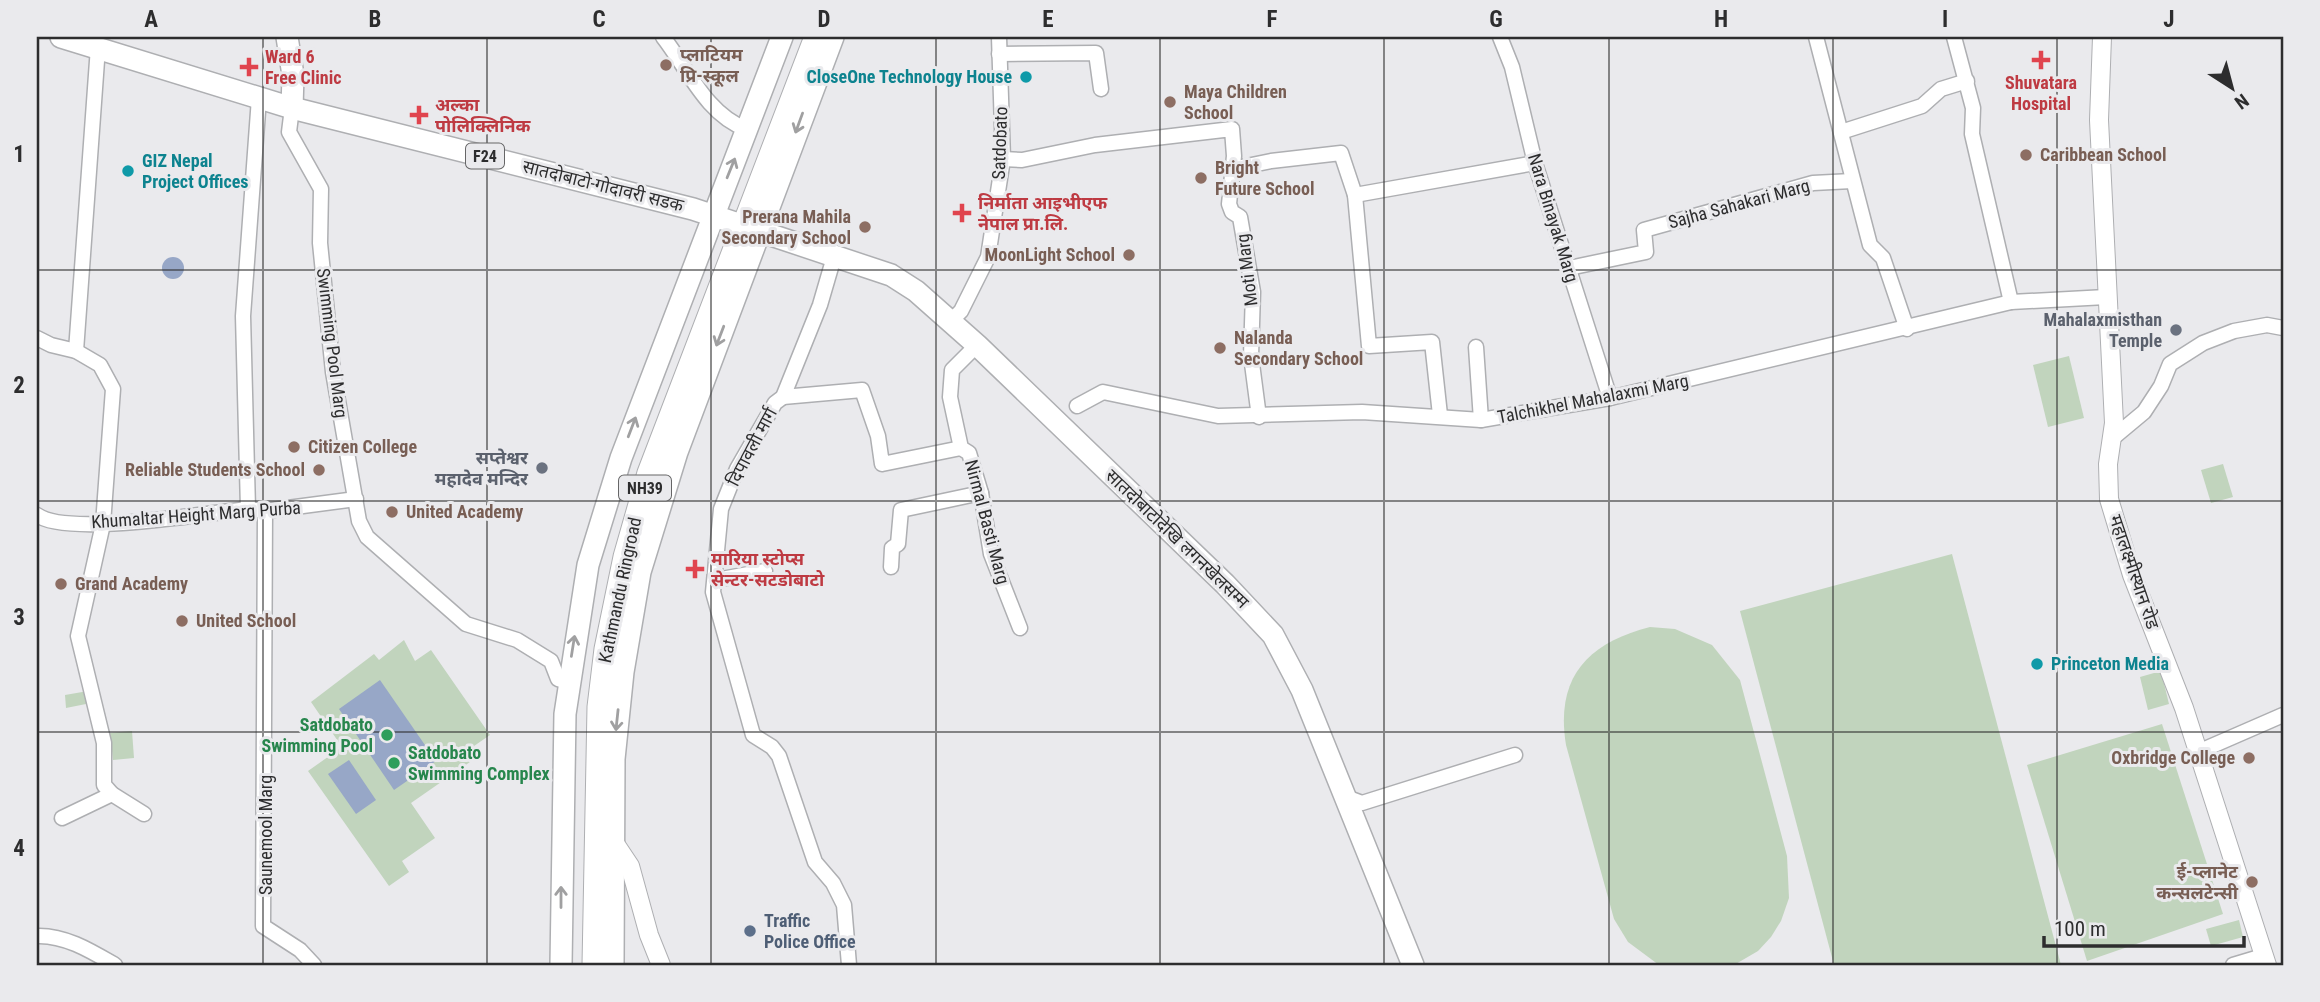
<svg xmlns="http://www.w3.org/2000/svg" width="2320" height="1002" font-family="'Roboto Condensed','Noto Sans Devanagari',sans-serif">
<rect width="100%" height="100%" fill="#eaeaed"/>
<g fill="#c1d4bd">
<polygon points="2069,356 2084,418 2048,427 2033,365"/>
<polygon points="2223,464 2233,497 2211,503 2201,470"/>
<polygon points="1952,554 2061,965 1834,965 1740,611"/>
<path d="M1650,627L1675,629L1712,645L1740,680L1787,856L1789,898L1781,921L1771,937L1758,951L1734,965H1659L1628,942L1614,919L1566,745C1555,678 1587,643 1650,627Z"/>
<polygon points="404,640 415,661 431,650 490,735 474,746 480,755 411,803 435,838 402,861 409,872 389,886 308,771 342,747 311,702 374,654 379,660"/>
<polygon points="2161,671 2169,704 2148,710 2140,677"/>
<polygon points="88,691 91,703 66,708 65,695"/>
<polygon points="2162,724 2223,914 2087,961 2027,765"/>
<polygon points="132,731 134,758 113,760 110,733"/>
<polygon points="2239,920 2243,937 2211,946 2206,929"/>
</g>
<g fill="#97a7c7">
<circle cx="173" cy="268" r="11"/>
<polygon points="380,680 436,761 394,790 339,709"/>
<polygon points="349,760 376,800 356,814 328,774"/>
</g>
<g fill="none" stroke-linecap="round" stroke-linejoin="round">
<g stroke="#aeafb2" stroke-width="17">
<g id="minor">
<path d="M663,37C688,69 706,114 746,129"/>
<polyline points="1500,37 1512,67 1535,163 1610,398"/>
<polyline points="1816,37 1870,245 1883,258 1907,329"/>
<polyline points="1954,37 1973,108 1972,134 2011,302"/>
<polyline points="999,54 1096,53 1101,89"/>
<polyline points="292,108 289,132 321,189 320,243 333,372 359,521 367,537 466,624 517,640 551,661 558,679 568,682"/>
<polyline points="1841,132 1922,106 1941,89 1967,81"/>
<polyline points="1003,159 1022,160 1095,145 1232,129 1234,156 1229,204 1232,212 1240,217 1253,292 1251,356 1259,417"/>
<polyline points="1232,169 1271,161 1341,153 1355,195 1535,163"/>
<polyline points="1355,195 1369,346 1432,342 1440,415"/>
<polyline points="834,257 820,305 783,397 775,403 737,469 721,509 713,592 753,735 772,747 779,756 815,862 833,883 844,905 849,965"/>
<polyline points="1569,268 1646,252 1644,230 1813,183 1852,181"/>
<polyline points="950,322 961,311 988,257 1003,159 999,37"/>
<polyline points="37,338 51,345 76,351 100,365 113,389 103,524 78,636 104,743 104,785 112,794 144,814"/>
<polyline points="977,345 952,370 950,397 961,448 969,453 981,493 991,554 1020,628"/>
<polyline points="1476,347 1481,420"/>
<polyline points="76,351 98,47"/>
<polyline points="783,397 862,390 878,436 882,464 961,448"/>
<polyline points="1077,406 1103,392 1218,416 1362,412 1481,420 1610,398 2011,302 2106,297"/>
<polyline points="2112,442 2114,437 2144,412 2161,386 2170,364 2203,343 2234,331 2267,325 2283,328"/>
<polyline points="248,509 243,316 259,98"/>
<polyline points="265,511 263,926 300,950 314,965"/>
<path d="M37,515C67,537 206,513 248,509L265,511L356,499"/>
<polyline points="891,567 892,548 898,544 901,510 981,493"/>
<polyline points="716,580 765,571"/>
<polyline points="2198,752 2283,715"/>
<polyline points="1346,797 1362,803 1515,755"/>
<polyline points="62,818 112,794"/>
<path d="M37,936C65,935 91,951 115,965"/>
<polyline points="2233,965 2263,956"/>
</g>
</g>
<g stroke="#aeafb2" stroke-width="20">
<g id="tertiary">
<polyline points="2102,37 2099,120 2114,423 2108,464 2109,499 2132,575 2184,708 2267,965"/>
<polyline points="612,839 630,866 649,935 661,965"/>
</g>
</g>
<g stroke="#aeafb2" stroke-width="24">
<g id="primary">
<polyline points="61,37 292,108 693,209 891,275 916,291 977,345 1225,584 1273,635 1302,690 1413,965"/>
<polyline points="287,37 293,75 292,108"/>
<polyline points="561,965 565,714 588,565 621,458 782,37"/>
<polyline points="613,965 614,759 623,672 640,572 677,452 833,37"/>
</g>
</g>
<g stroke="#aeafb2" stroke-width="25">
<polyline id="trunk" points="594,965 599,707 606,649 625,557 649,473 816,37"/>
</g>
<use href="#minor" stroke="#fff" stroke-width="14"/>
<use href="#tertiary" stroke="#fff" stroke-width="18"/>
<use href="#primary" stroke="#fff" stroke-width="21"/>
<use href="#trunk" stroke="#fff" stroke-width="23"/>
</g>
<defs><path id="oneway-shaft" d="M-6 0H5M1.5-3L5.5 0L1.5 3" fill="none" stroke-width="1.6" stroke-linecap="round" stroke-linejoin="round" transform="scale(1.75)"/></defs>
<g stroke="#a0a0a1">
<use href="#oneway-shaft" transform="translate(799 123) rotate(110)"/>
<use href="#oneway-shaft" transform="translate(731 168) rotate(-68)"/>
<use href="#oneway-shaft" transform="translate(720 336) rotate(111)"/>
<use href="#oneway-shaft" transform="translate(632 427) rotate(-69)"/>
<use href="#oneway-shaft" transform="translate(573 646) rotate(-81)"/>
<use href="#oneway-shaft" transform="translate(617 720) rotate(96)"/>
<use href="#oneway-shaft" transform="translate(561 897) rotate(-90)"/>
</g>
<path fill="none" stroke="#2d2d2e" stroke-width="2" stroke-opacity="0.55" d="M263,37V965M487,37V965M711,37V965M936,37V965M1160,37V965M1384,37V965M1609,37V965M1833,37V965M2057,37V965M37,270H2283M37,501H2283M37,732H2283"/>
<g fill="#e0444e" stroke="#eaeaed" stroke-width="2.5">
<path d="M2037.5 49.5h7v7h7v7h-7v7h-7v-7h-7v-7h7z"/>
<path d="M245.5 56.5h7v7h7v7h-7v7h-7v-7h-7v-7h7z"/>
<path d="M415.5 104.5h7v7h7v7h-7v7h-7v-7h-7v-7h7z"/>
<path d="M958.5 202.5h7v7h7v7h-7v7h-7v-7h-7v-7h7z"/>
<path d="M691.5 558.5h7v7h7v7h-7v7h-7v-7h-7v-7h7z"/>
</g>
<g fill="#8d6e63" stroke="#eaeaed" stroke-width="2.5">
<circle cx="666" cy="65" r="7"/>
<circle cx="1170" cy="102" r="7"/>
<circle cx="2026" cy="155" r="7"/>
<circle cx="1201" cy="178" r="7"/>
<circle cx="865" cy="227" r="7"/>
<circle cx="1129" cy="255" r="7"/>
<circle cx="1220" cy="348" r="7"/>
<circle cx="294" cy="447" r="7"/>
<circle cx="319" cy="470" r="7"/>
<circle cx="392" cy="512" r="7"/>
<circle cx="61" cy="584" r="7"/>
<circle cx="182" cy="621" r="7"/>
<circle cx="2249" cy="758" r="7"/>
<circle cx="2252" cy="882" r="7"/>
</g>
<g fill="#0f9aa8" stroke="#eaeaed" stroke-width="2.5">
<circle cx="1026" cy="77" r="7"/>
<circle cx="128" cy="171" r="7"/>
<circle cx="2037" cy="664" r="7"/>
</g>
<g fill="#6b7280" stroke="#eaeaed" stroke-width="2.5">
<circle cx="2176" cy="330" r="7"/>
<circle cx="542" cy="468" r="7"/>
</g>
<g fill="#2e9e5b" stroke="#eaeaed" stroke-width="2.5">
<circle cx="387" cy="735" r="7"/>
<circle cx="394" cy="763" r="7"/>
</g>
<circle fill="#5c6f8a" stroke="#eaeaed" stroke-width="2.5" cx="750" cy="931" r="7"/>
<g text-anchor="middle" stroke-width="6" stroke-linejoin="round" paint-order="stroke">
<g fill="#eaeaed" stroke="#666667" stroke-width="2">
<rect x="466" y="143.5" width="38" height="25" rx="5"/>
<rect x="619" y="475.5" width="52" height="25" rx="5"/>
</g>
<g font-size="16" font-weight="bold" fill="#2d2d2e">
<text x="485" y="162">F24</text>
<text x="645" y="494">NH39</text>
</g>
<g font-size="18" font-weight="bold" fill="#785e54" stroke="#eaeaed" text-anchor="start">
<text x="680" y="61">प्लाटियम<tspan x="680" dy="21">प्रि-स्कूल</tspan></text>
<text x="1184" y="98">Maya Children<tspan x="1184" dy="21">School</tspan></text>
<text x="2040" y="161">Caribbean School</text>
<text x="1215" y="174">Bright<tspan x="1215" dy="21">Future School</tspan></text>
<text x="851" y="223" text-anchor="end">Prerana Mahila<tspan x="851" dy="21">Secondary School</tspan></text>
<text x="1115" y="261" text-anchor="end">MoonLight School</text>
<text x="1234" y="344">Nalanda<tspan x="1234" dy="21">Secondary School</tspan></text>
<text x="308" y="453">Citizen College</text>
<text x="305" y="476" text-anchor="end">Reliable Students School</text>
<text x="406" y="518">United Academy</text>
<text x="75" y="590">Grand Academy</text>
<text x="196" y="627">United School</text>
<text x="2235" y="764" text-anchor="end">Oxbridge College</text>
<text x="2238" y="878" text-anchor="end">ई-प्लानेट<tspan x="2238" dy="21">कन्सलटेन्सी</tspan></text>
</g>
<g font-size="18" font-weight="bold" fill="#be3a42" stroke="#eaeaed" text-anchor="start">
<text x="265" y="63">Ward 6<tspan x="265" dy="21">Free Clinic</tspan></text>
<text x="2041" y="89" text-anchor="middle">Shuvatara<tspan x="2041" dy="21">Hospital</tspan></text>
<text x="435" y="111">अल्का<tspan x="435" dy="21">पोलिक्लिनिक</tspan></text>
<text x="978" y="209">निर्माता आइभीएफ<tspan x="978" dy="21">नेपाल प्रा.लि.</tspan></text>
<text x="711" y="565">मारिया स्टोप्स<tspan x="711" dy="21">सेन्टर-सटडोबाटो</tspan></text>
</g>
<g font-size="18" font-weight="bold" fill="#0d838f" stroke="#eaeaed" text-anchor="start">
<text x="1012" y="83" text-anchor="end">CloseOne Technology House</text>
<text x="142" y="167">GIZ Nepal<tspan x="142" dy="21">Project Offices</tspan></text>
<text x="2051" y="670">Princeton Media</text>
</g>
<g font-size="18" fill="#2d2d2e" stroke="#eaeaed">
<text transform="translate(1000 143) rotate(-88)" y="6">Satdobato</text>
<text transform="translate(603 186) rotate(14)" y="6">सातदोबाटो-गोदावरी सडक</text>
<text transform="translate(1739 204) rotate(-15)" y="6">Sajha Sahakari Marg</text>
<text transform="translate(1553 218) rotate(73)" y="6">Nara Binayak Marg</text>
<text transform="translate(1247 270) rotate(-97)" y="6">Moti Marg</text>
<text transform="translate(332 343) rotate(83)" y="6">Swimming Pool Marg</text>
<text transform="translate(1593 399) rotate(-11)" y="6">Talchikhel Mahalaxmi Marg</text>
<text transform="translate(752 447) rotate(-62)" y="6">दिपावली मार्ग</text>
<text transform="translate(196 515) rotate(-4)" y="6">Khumaltar Height Marg Purba</text>
<text transform="translate(987 522) rotate(75)" y="6">Nirmal Basti Marg</text>
<text transform="translate(1177 539) rotate(44)" y="6">सातदोबाटोदेखि लगनखेलसम्म</text>
<text transform="translate(2134 572) rotate(71)" y="6">महालक्ष्मीस्थान रोड</text>
<text transform="translate(620 590) rotate(-78)" y="6">Kathmandu Ringroad</text>
<text transform="translate(266 835) rotate(-90)" y="6">Saunemool Marg</text>
</g>
<g font-size="18" font-weight="bold" fill="#5b616d" stroke="#eaeaed" text-anchor="end">
<text x="2162" y="326">Mahalaxmisthan<tspan x="2162" dy="21">Temple</tspan></text>
<text x="528" y="464">सप्तेश्वर<tspan x="528" dy="21">महादेव मन्दिर</tspan></text>
</g>
<g font-size="18" font-weight="bold" fill="#27864d" stroke="#eaeaed" text-anchor="end">
<text x="373" y="731">Satdobato<tspan x="373" dy="21">Swimming Pool</tspan></text>
<text x="408" y="759" text-anchor="start">Satdobato<tspan x="408" dy="21">Swimming Complex</tspan></text>
</g>
<g font-size="18" font-weight="bold" fill="#4e5e75" stroke="#eaeaed" text-anchor="start">
<text x="764" y="927">Traffic<tspan x="764" dy="21">Police Office</tspan></text>
</g>
</g>
<rect width="2320" height="1002" fill="none" stroke="#eaeaed" stroke-width="77"/>
<g transform="translate(2232 88) rotate(144)" stroke="#eaeaed" stroke-width="5" paint-order="stroke">
<path d="M0-5L12 26L0 18L-12 26Z" fill="#2d2d2e"/>
<text y="-10" font-size="19" font-weight="bold" text-anchor="middle" fill="#2d2d2e">N</text>
</g>
<path d="M2044 936v10h200v-10" fill="none" stroke="#2d2d2e" stroke-width="3.5"/>
<text x="2054" y="936" font-size="21" fill="#2d2d2e" stroke="#eaeaed" stroke-width="5" paint-order="stroke">100 m</text>
<rect x="38" y="38" width="2244" height="926" fill="none" stroke="#2d2d2e" stroke-width="2.5"/>
<g font-size="23" text-anchor="middle" font-weight="bold" fill="#2d2d2e">
<text x="151" y="27">A</text>
<text x="375" y="27">B</text>
<text x="599" y="27">C</text>
<text x="824" y="27">D</text>
<text x="1048" y="27">E</text>
<text x="1272" y="27">F</text>
<text x="1496" y="27">G</text>
<text x="1721" y="27">H</text>
<text x="1945" y="27">I</text>
<text x="2169" y="27">J</text>
<text x="19" y="162">1</text>
<text x="19" y="393">2</text>
<text x="19" y="625">3</text>
<text x="19" y="856">4</text>
</g>
</svg>
